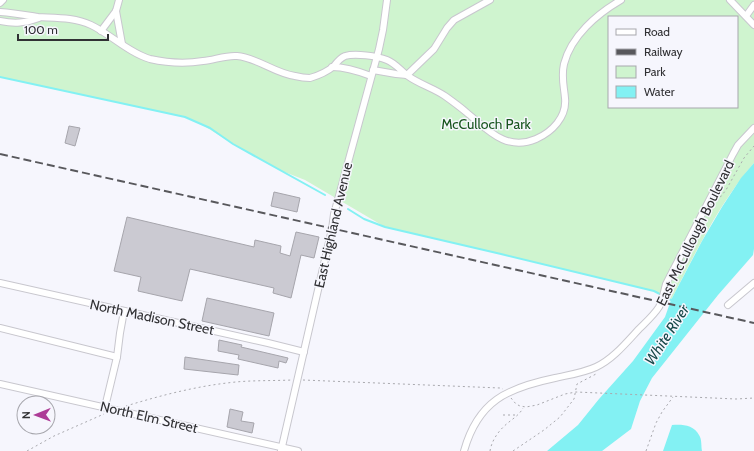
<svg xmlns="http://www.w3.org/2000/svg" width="754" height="451" font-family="Cabin,sans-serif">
<rect width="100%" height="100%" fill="#f6f6fd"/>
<path fill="#cff4cf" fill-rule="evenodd" d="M0,0H754V163C719,203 696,252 671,300L654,291L489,251L385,227L305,180L282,171L238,147L201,124L185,117L0,77ZM609,17H737V107H609Z"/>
<g fill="#83f1f3">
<polygon points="754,163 754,249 753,255 718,295 652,378 640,401 631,429 602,451 547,451 578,425 599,399 633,361 665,317 671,300 702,241 722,207 741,178"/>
<path d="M672,425C682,424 694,425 699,435C702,439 701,446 702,451H663Z"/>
</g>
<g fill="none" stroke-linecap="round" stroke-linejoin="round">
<g stroke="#83f1f3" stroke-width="2">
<polyline points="0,77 185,117 210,128 233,144 325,195"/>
<polyline points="348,209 364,219 385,227 501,254 654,291 673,301"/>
</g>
</g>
<g fill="#cbcad2" stroke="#a6a5ac">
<polygon points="69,126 80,128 75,146 65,143"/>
<polygon points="274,192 300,198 297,212 271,206"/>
<polygon points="127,217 254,247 255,240 281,246 280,253 290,256 296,232 319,237 314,258 301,255 291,298 273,293 274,288 190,269 182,301 138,291 141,277 114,271"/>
<polygon points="207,298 274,313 269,336 202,321"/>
<polygon points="219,340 242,345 241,347 288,358 286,363 279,361 278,368 238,359 239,355 218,351"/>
<polygon points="185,357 239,365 238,375 184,369"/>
<polygon points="230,409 243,412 241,421 254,423 252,433 227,427"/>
</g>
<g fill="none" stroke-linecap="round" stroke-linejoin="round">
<g stroke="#c8c7ce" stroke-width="8">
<g id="minor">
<polyline points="730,0 754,25"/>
<polyline points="0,3 3,0"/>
<polyline points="116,11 122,44"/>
<path d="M0,12C13,13 25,15 38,17C56,18 74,17 91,25C110,34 129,53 150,59C168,63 185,64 203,61C214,60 226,55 237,56C258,58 274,73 295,76C299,77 305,78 310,78C317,76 328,71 334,66C337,62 340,58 345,56C355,53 377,56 387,60C395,63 401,71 408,76C419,84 433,88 445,96C452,101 459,106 466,112C487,129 506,152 536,139C552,132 567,117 565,98C564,86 561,77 564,64C571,36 597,14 621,0"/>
<polyline points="746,16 754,5"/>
<path d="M0,21C15,24 25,23 39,18"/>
<polyline points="101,31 116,11 119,0"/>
<path d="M332,67C346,67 358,71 371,76"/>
<polyline points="373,70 396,74 407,75 434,49 447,28 454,20 490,0"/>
<polyline points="0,283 268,343 304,352"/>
<polyline points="728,305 754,283"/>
<polyline points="0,328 117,357"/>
<polyline points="0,384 298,451"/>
<polyline points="105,407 117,357 120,333 124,311"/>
<polyline points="281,451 332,229 334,214 379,49 383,30 387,0"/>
<path d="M464,451C478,401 507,388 555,378C568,375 583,373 596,367C613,359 626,343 639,329C646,322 654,315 659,307C663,300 664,291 666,284L733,154L738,145L754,128"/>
</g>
</g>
<g stroke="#a9a9ae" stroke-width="1" stroke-dasharray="2 3" stroke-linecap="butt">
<polyline points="714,205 726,190 744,158 754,146"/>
<polyline points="303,380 500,388 503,389"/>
<polyline points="511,398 516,404 520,406 526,407 537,405 565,394 576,392 736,399 754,398"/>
<path d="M126,406C159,396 193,387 227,383C249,380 270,381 292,380"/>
<polyline points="503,415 516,415"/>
<polyline points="27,451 54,436 104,414"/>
<path d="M490,451C492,439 500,429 509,422C514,418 520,414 523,408"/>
<polyline points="513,451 544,430 560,417 574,399 577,384 596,374"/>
<polyline points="646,451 656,423 662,412 673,397"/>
</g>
<use href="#minor" stroke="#fff" stroke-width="6"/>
<polyline stroke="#58585c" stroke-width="2" stroke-dasharray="8 4" stroke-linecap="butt" points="0,154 754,323"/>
</g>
<g text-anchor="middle" stroke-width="3" stroke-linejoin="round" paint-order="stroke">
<g font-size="14" fill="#18551f" stroke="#f6f6fd">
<text x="486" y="129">McCulloch Park</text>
</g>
<g font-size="14" fill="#313134" stroke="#f6f6fd">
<text transform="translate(333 225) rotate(-77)" y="5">East Highland Avenue</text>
<text transform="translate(695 233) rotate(-64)" y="5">East McCullough Boulevard</text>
<text transform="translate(152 317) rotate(12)" y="5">North Madison Street</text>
<text transform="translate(149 417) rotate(13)" y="5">North Elm Street</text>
</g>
<g font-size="15" font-style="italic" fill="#164849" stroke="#f6f6fd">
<text transform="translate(667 335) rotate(-57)" y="5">White River</text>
</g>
</g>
<rect x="608" y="16" width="130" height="92" fill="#f6f6fd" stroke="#a7a7ad"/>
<rect x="616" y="29" width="20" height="6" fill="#ffffff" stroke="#a7a7ad"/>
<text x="644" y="36" font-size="12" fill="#313134">Road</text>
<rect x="616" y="49" width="20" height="6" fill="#58585c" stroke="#a7a7ad"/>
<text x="644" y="56" font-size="12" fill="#313134">Railway</text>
<rect x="616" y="66" width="20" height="12" fill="#cff4cf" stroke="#a7a7ad"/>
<text x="644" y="76" font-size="12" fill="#313134">Park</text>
<rect x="616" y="86" width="20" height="12" fill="#83f1f3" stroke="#a7a7ad"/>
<text x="644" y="96" font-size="12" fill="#313134">Water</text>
<g transform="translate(36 415) rotate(269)"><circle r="19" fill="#f6f6fd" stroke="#a7a7ad"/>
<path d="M0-3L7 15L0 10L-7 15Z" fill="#ad3c97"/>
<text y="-6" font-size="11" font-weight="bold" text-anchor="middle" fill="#313134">N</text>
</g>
<path d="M18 34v6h90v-6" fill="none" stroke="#313134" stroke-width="2"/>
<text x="24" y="34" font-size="12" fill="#313134" stroke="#f6f6fd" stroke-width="3" paint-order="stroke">100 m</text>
</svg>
